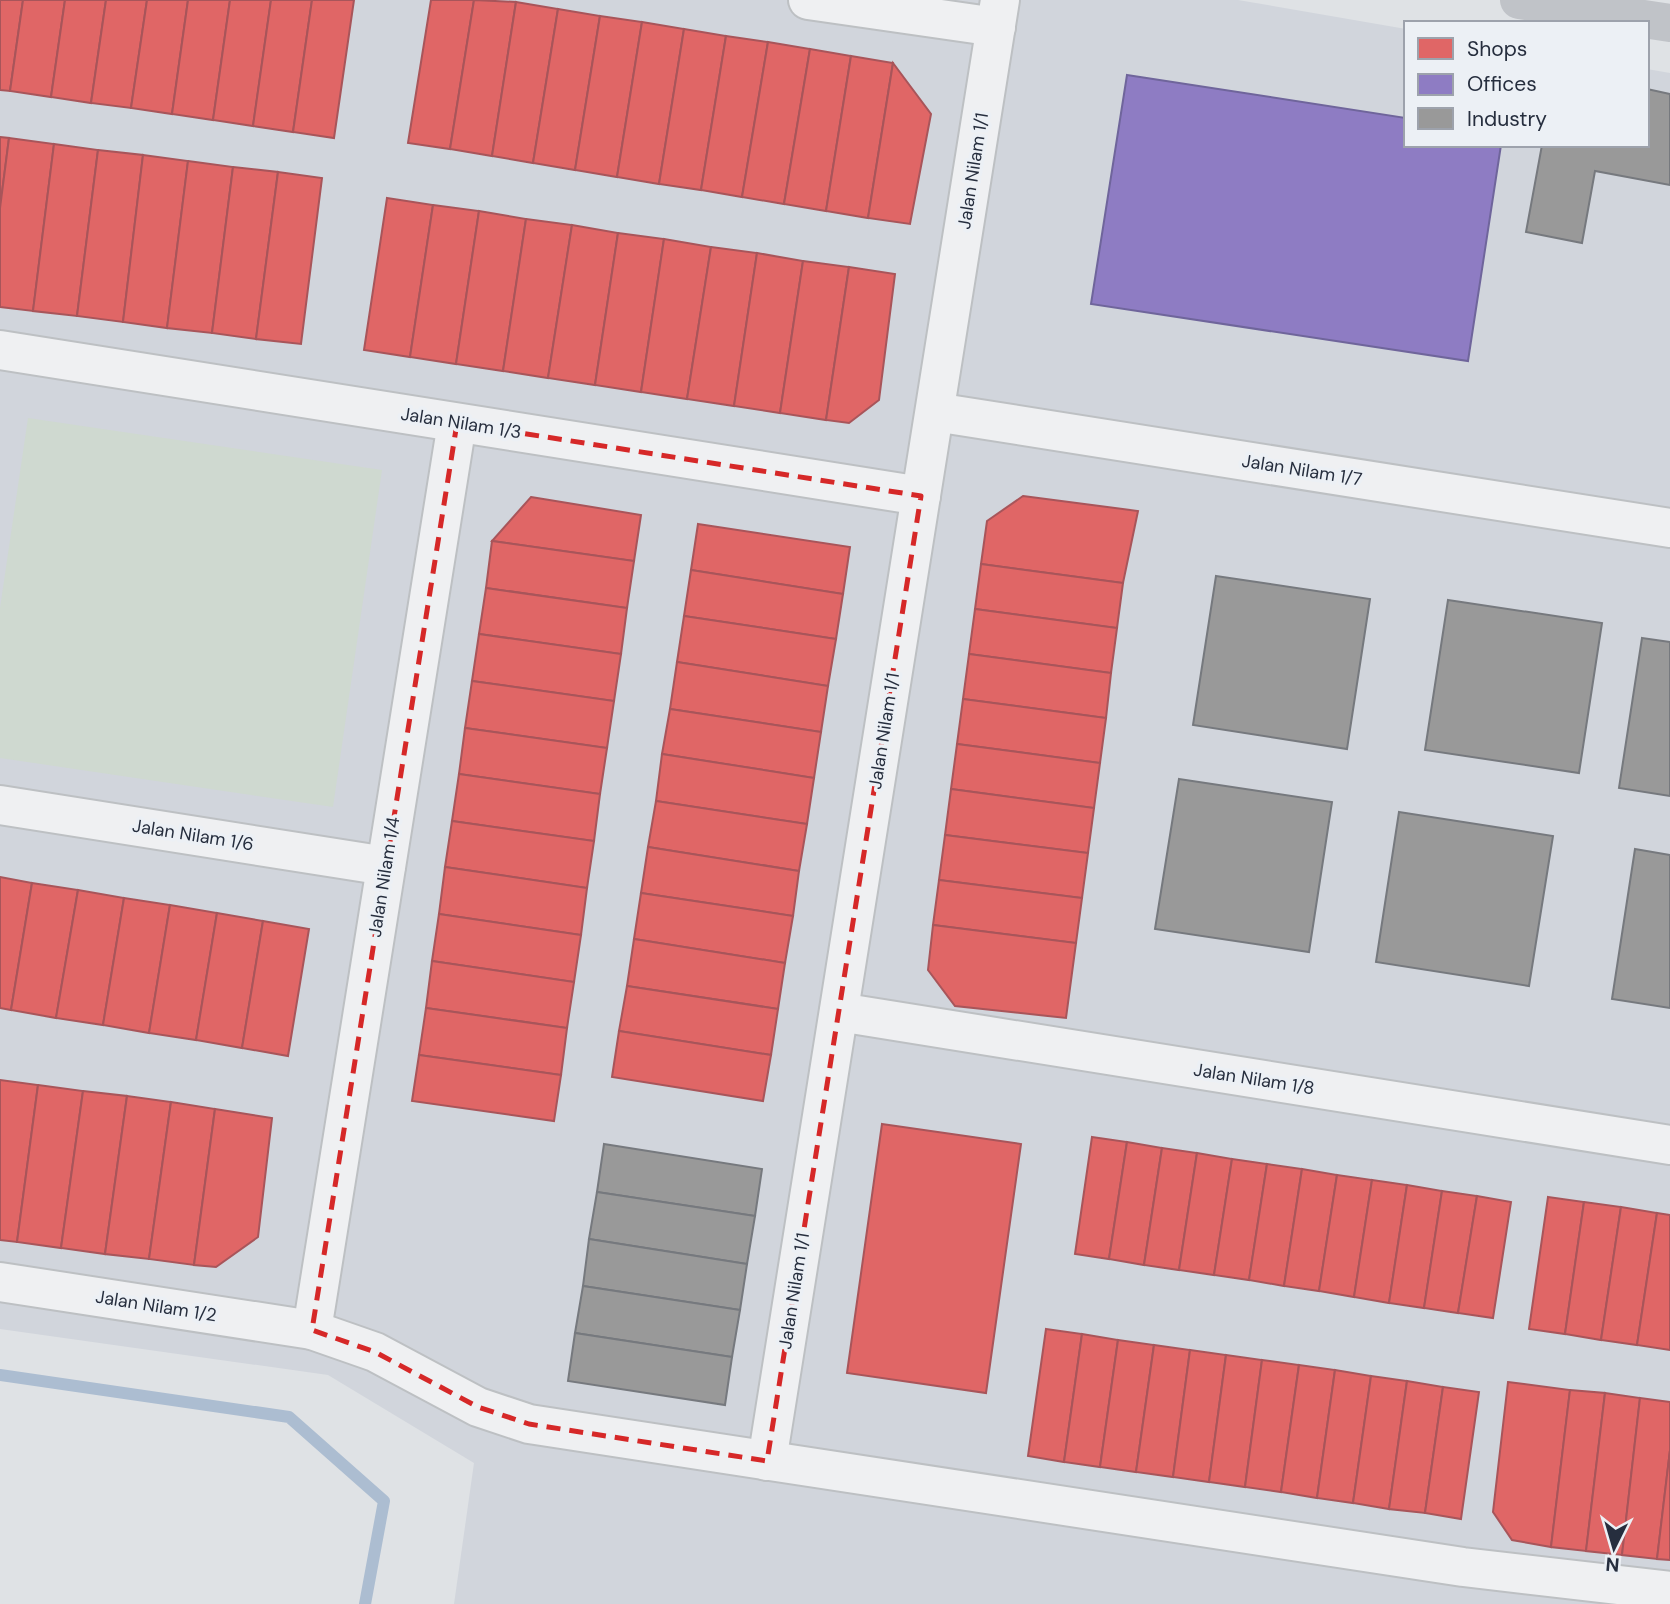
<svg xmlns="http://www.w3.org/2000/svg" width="1670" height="1604" font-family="'DM Sans',sans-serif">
<rect width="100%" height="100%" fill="#dfe2e5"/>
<polygon fill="#d1d5dc" points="0,0 1238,0 1406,29 1406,145 1647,145 1647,69 1670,73 1670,1604 454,1604 474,1463 328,1375 0,1329"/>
<polygon fill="#cfd9d0" points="28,418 382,470 333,807 0,758 0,608"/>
<g fill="#e06666" stroke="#a8555a" stroke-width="2">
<polygon points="0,0 23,0 10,91 0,90"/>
<polygon points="23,0 65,0 51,97 10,91"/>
<polygon points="65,0 106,0 91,103 51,97"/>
<polygon points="106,0 147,0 131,108 91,103"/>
<polygon points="147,0 188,0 172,114 131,108"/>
<polygon points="188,0 230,0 213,120 172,114"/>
<polygon points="230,0 271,0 253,126 213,120"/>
<polygon points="271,0 312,0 293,132 253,126"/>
<polygon points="312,0 354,0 334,138 293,132"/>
<polygon points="431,0 474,0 450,149 408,143"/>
<polygon points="474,0 516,2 492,156 450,149"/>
<polygon points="516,2 558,9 533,163 492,156"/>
<polygon points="558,9 600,16 575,170 533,163"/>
<polygon points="600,16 642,22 617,177 575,170"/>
<polygon points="642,22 684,29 659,184 617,177"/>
<polygon points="684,29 726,36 701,190 659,184"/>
<polygon points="726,36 768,42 742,197 701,190"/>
<polygon points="768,42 810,49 784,204 742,197"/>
<polygon points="810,49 851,56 826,211 784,204"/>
<polygon points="851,56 893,63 868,218 826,211"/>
<polygon points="893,63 931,114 910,224 868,218"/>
<polygon points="0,137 9,138 0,208"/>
<polygon points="9,138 54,144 33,311 0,307 0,208"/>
<polygon points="54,144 98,150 77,316 33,311"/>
<polygon points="98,150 143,155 123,322 77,316"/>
<polygon points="143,155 188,161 167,328 123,322"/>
<polygon points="188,161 233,167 212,333 167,328"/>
<polygon points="233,167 278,172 256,339 212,333"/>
<polygon points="278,172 322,178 301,344 256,339"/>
<polygon points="387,198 433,205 410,357 364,350"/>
<polygon points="433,205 479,211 456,364 410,357"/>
<polygon points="479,211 526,219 503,371 456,364"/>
<polygon points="526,219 572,225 548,378 503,371"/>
<polygon points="572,225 618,233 595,385 548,378"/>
<polygon points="618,233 664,239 641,392 595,385"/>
<polygon points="664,239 711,247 687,399 641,392"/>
<polygon points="711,247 757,253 734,406 687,399"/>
<polygon points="757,253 803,261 780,413 734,406"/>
<polygon points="803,261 849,267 826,420 780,413"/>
<polygon points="849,267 895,274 879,400 849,423 826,420"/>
<polygon points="1023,496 1138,511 1123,583 981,564 987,521"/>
<polygon points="531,497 641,515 634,561 492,541"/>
<polygon points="698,524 850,547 843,594 691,570"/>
<polygon points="492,541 634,561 627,608 486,588"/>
<polygon points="981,564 1123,583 1117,628 975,609"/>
<polygon points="691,570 843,594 836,639 684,616"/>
<polygon points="486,588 627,608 621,654 479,634"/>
<polygon points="975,609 1117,628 1111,673 969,654"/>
<polygon points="684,616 836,639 828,686 677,662"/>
<polygon points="479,634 621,654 614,701 472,681"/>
<polygon points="969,654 1111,673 1106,718 963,699"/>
<polygon points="677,662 828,686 821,732 670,709"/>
<polygon points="472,681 614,701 607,748 465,728"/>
<polygon points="963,699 1106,718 1100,763 957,744"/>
<polygon points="670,709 821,732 814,778 662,754"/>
<polygon points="465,728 607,748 600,794 459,774"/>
<polygon points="957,744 1100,763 1094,808 951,789"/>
<polygon points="662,754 814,778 807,824 656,801"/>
<polygon points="459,774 600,794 594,841 452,821"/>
<polygon points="951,789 1094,808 1088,853 945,835"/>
<polygon points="656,801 807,824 799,871 648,847"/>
<polygon points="452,821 594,841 587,888 445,867"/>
<polygon points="945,835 1088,853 1082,898 939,880"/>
<polygon points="648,847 799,871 793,916 641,893"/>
<polygon points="445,867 587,888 581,935 439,914"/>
<polygon points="0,877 32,883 11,1010 0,1008"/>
<polygon points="939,880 1082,898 1076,943 933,925"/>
<polygon points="32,883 78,890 56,1018 11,1010"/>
<polygon points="78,890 124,898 103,1025 56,1018"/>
<polygon points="641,893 793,916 785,963 634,939"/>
<polygon points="124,898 170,905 149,1033 103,1025"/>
<polygon points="170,905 217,913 196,1040 149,1033"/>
<polygon points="217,913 263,921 242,1048 196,1040"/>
<polygon points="439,914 581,935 574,982 432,961"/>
<polygon points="263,921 309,929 288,1056 242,1048"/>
<polygon points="933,925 1076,943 1066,1018 955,1006 928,970"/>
<polygon points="634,939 785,963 778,1009 627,986"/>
<polygon points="432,961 574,982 567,1028 426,1008"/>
<polygon points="627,986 778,1009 771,1055 619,1031"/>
<polygon points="426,1008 567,1028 561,1075 419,1055"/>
<polygon points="619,1031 771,1055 763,1101 612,1077"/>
<polygon points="419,1055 561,1075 554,1121 412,1101"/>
<polygon points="0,1080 38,1085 17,1242 0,1240"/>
<polygon points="38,1085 83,1091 61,1248 17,1242"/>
<polygon points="83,1091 127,1096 105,1254 61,1248"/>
<polygon points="127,1096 171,1102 149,1259 105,1254"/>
<polygon points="171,1102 215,1109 194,1265 149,1259"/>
<polygon points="215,1109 272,1118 258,1237 216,1267 194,1265"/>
<polygon points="882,1124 1021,1144 986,1393 847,1373"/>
<polygon points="1092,1137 1127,1142 1109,1259 1075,1254"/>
<polygon points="1127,1142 1162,1148 1144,1265 1109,1259"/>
<polygon points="1162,1148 1197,1153 1179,1270 1144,1265"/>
<polygon points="1197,1153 1232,1159 1214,1275 1179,1270"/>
<polygon points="1232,1159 1267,1164 1249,1280 1214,1275"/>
<polygon points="1267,1164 1302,1169 1284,1286 1249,1280"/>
<polygon points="1302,1169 1337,1175 1319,1291 1284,1286"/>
<polygon points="1337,1175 1372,1180 1354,1297 1319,1291"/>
<polygon points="1372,1180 1407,1185 1389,1303 1354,1297"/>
<polygon points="1407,1185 1442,1191 1424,1308 1389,1303"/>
<polygon points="1442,1191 1477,1196 1458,1313 1424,1308"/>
<polygon points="1477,1196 1511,1202 1493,1318 1458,1313"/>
<polygon points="1548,1197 1584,1202 1565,1334 1529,1329"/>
<polygon points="1584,1202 1621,1207 1601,1340 1565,1334"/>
<polygon points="1621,1207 1657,1213 1637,1345 1601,1340"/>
<polygon points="1657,1213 1670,1215 1670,1350 1637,1345"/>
<polygon points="1046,1329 1082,1334 1064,1462 1028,1456"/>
<polygon points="1082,1334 1118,1340 1100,1467 1064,1462"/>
<polygon points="1118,1340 1154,1345 1136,1472 1100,1467"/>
<polygon points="1154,1345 1190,1350 1173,1477 1136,1472"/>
<polygon points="1190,1350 1226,1355 1209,1482 1173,1477"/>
<polygon points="1226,1355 1262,1360 1245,1487 1209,1482"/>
<polygon points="1262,1360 1299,1365 1281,1492 1245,1487"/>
<polygon points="1299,1365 1335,1370 1317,1498 1281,1492"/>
<polygon points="1335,1370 1371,1376 1353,1503 1317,1498"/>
<polygon points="1371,1376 1407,1381 1389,1509 1353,1503"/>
<polygon points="1407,1381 1443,1387 1425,1513 1389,1509"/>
<polygon points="1508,1382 1570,1390 1551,1547 1512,1540 1493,1512"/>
<polygon points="1443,1387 1479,1392 1461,1519 1425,1513"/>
<polygon points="1570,1390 1605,1393 1586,1551 1551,1547"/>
<polygon points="1605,1393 1640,1398 1622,1555 1586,1551"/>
<polygon points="1640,1398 1670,1402 1670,1450 1657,1559 1622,1555"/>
<polygon points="1670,1450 1670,1560 1657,1559"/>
</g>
<polygon fill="#8e7cc3" stroke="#6f659b" stroke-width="2" points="1127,75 1406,118 1406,145 1501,145 1468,361 1091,304"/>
<g fill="#999" stroke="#76797e" stroke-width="2">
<polygon points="1647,89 1670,94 1670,185 1595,171 1582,243 1526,232 1542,145 1647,145"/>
<polygon points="1216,576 1370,599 1347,749 1193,725"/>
<polygon points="1448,600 1602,623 1579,773 1425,750"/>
<polygon points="1642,638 1670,642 1670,796 1619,788"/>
<polygon points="1179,779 1332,802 1309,952 1155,929"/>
<polygon points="1399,812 1553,836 1529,986 1376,962"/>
<polygon points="1635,849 1670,855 1670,1008 1612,999"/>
<polygon points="604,1144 762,1169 755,1216 597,1192"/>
<polygon points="597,1192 755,1216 747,1264 589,1239"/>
<polygon points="589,1239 747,1264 740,1310 583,1286"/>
<polygon points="583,1286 740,1310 732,1357 575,1333"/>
<polygon points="575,1333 732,1357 725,1405 568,1381"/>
</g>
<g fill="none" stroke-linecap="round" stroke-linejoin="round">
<polyline stroke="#acbdd1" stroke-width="12" points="0,1375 289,1417 384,1501 365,1604"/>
<g stroke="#bdc0c3" stroke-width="42">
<g id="street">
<polyline points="808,0 996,27"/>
<polyline points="0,350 921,496"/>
<polyline points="935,412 1670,528"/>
<polyline points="0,805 386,866"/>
<polyline points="839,1012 1670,1145"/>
<polyline points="0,1282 312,1330 375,1352 478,1407 529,1424 1463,1567 1670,1591"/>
<polyline points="312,1330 457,423"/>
<polyline points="767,1461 1000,0"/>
</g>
</g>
<use href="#street" stroke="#eff0f2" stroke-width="38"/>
<polyline stroke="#c0c3c8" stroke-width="38" points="1519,0 1670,23"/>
</g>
<path fill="none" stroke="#d62828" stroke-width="5" stroke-dasharray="14 9" stroke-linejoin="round" d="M457,423L921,496L767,1461L529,1424L478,1407L375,1352L312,1330Z"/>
<g text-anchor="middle" stroke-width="7" stroke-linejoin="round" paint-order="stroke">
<g font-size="18" fill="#262e3e" stroke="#ecf0f5">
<text transform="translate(973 171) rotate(-81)" y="6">Jalan Nilam 1/1</text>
<text transform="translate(461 423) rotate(9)" y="6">Jalan Nilam 1/3</text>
<text transform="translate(1302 470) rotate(9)" y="6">Jalan Nilam 1/7</text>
<text transform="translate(884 731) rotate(-81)" y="6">Jalan Nilam 1/1</text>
<text transform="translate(193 835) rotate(9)" y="6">Jalan Nilam 1/6</text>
<text transform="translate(384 877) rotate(-81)" y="6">Jalan Nilam 1/4</text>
<text transform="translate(1254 1079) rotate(9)" y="6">Jalan Nilam 1/8</text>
<text transform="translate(794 1291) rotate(-81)" y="6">Jalan Nilam 1/1</text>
<text transform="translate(156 1306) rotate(9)" y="6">Jalan Nilam 1/2</text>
</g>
</g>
<rect x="1404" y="21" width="245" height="126" fill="#ecf0f5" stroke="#9da2ac" stroke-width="2"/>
<rect x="1418" y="38" width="35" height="21" fill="#e06666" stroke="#9da2ac" stroke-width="2"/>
<text x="1467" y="56" font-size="21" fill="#262e3e">Shops</text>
<rect x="1418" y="74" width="35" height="21" fill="#8e7cc3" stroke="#9da2ac" stroke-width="2"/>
<text x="1467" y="91" font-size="21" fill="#262e3e">Offices</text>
<rect x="1418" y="108" width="35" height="21" fill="#999999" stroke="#9da2ac" stroke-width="2"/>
<text x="1467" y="126" font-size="21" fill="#262e3e">Industry</text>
<g transform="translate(1614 1548) rotate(185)" stroke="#ecf0f5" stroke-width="5" paint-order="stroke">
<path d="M0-5L12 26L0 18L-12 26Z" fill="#262e3e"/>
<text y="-10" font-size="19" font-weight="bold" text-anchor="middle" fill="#262e3e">N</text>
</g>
</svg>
